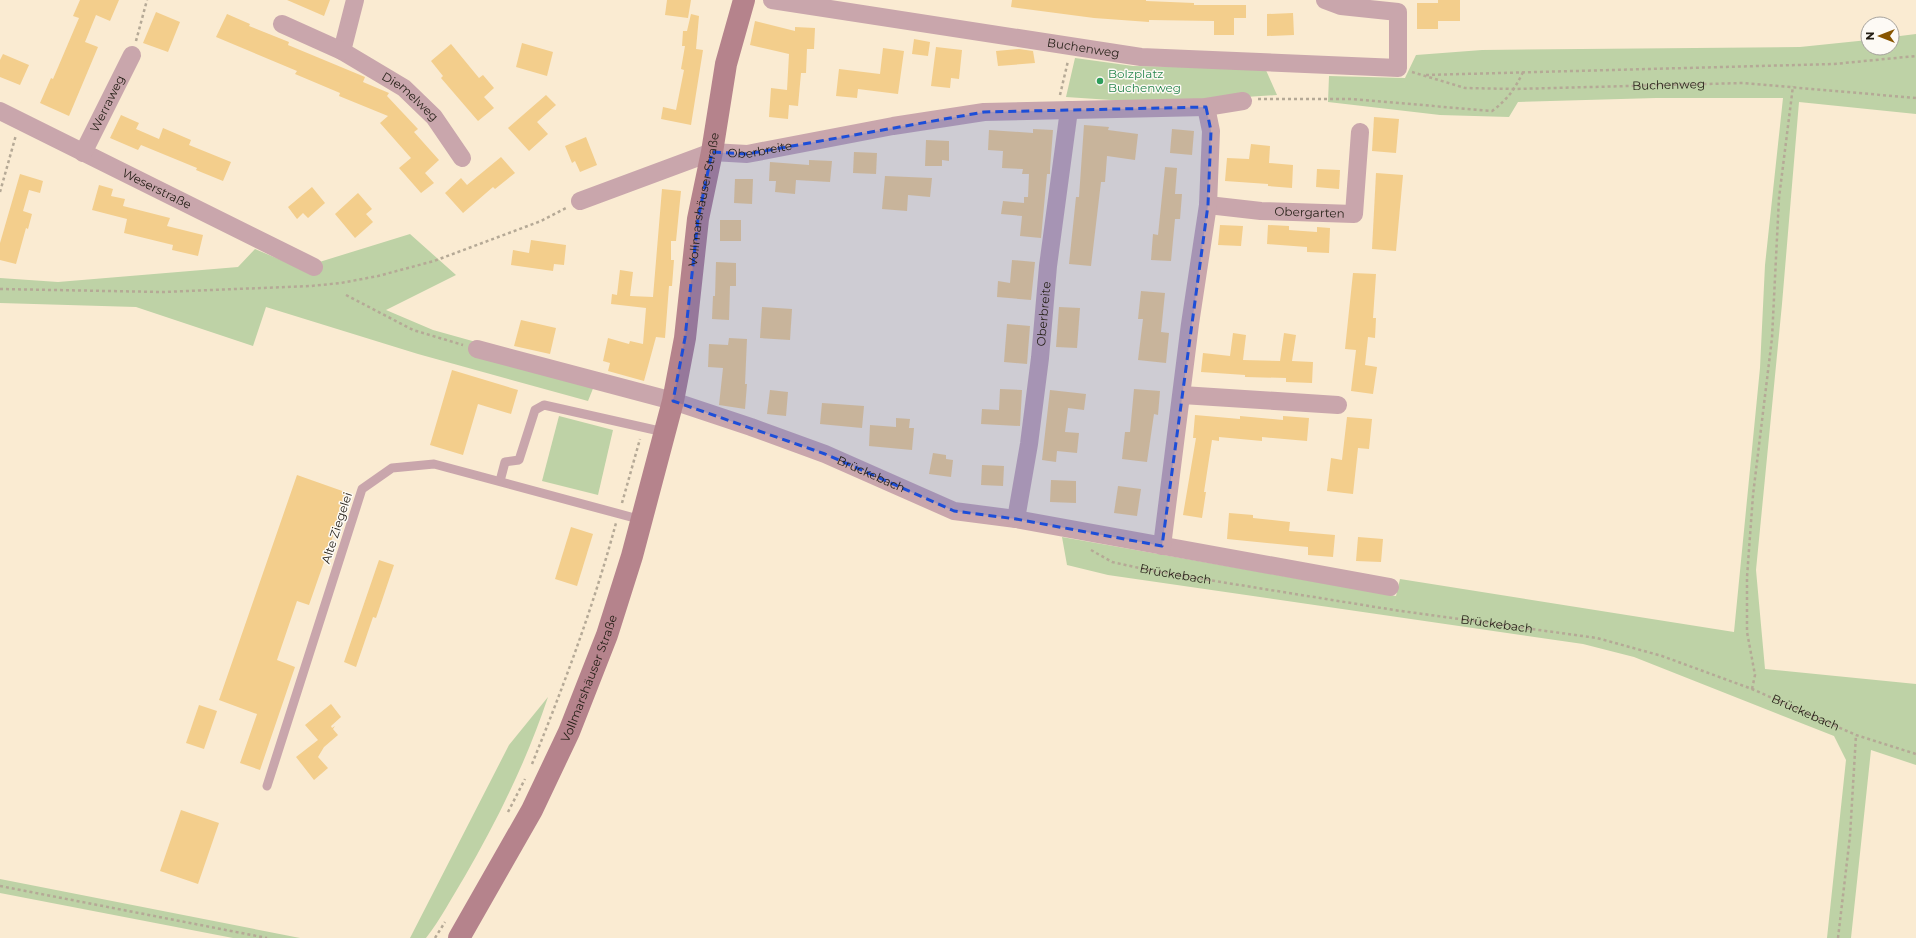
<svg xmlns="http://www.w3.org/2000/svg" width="1916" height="938" font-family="Montserrat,sans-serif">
<rect width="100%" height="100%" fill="#faebd2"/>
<g fill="#bed2a6">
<polygon points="1916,34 1916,114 1799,102 1782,304 1756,570 1765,669 1916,684 1916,765 1871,750 1851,938 1827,938 1846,760 1834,736 1634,657 1583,644 1108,575 1067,565 1062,537 1396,596 1400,579 1734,632 1760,368 1765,265 1783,98 1656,98 1518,102 1509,117 1440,115 1328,102 1329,76 1405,78 1416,55 1482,50 1800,47 1868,40 1868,48 1892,48 1892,37"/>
<polygon points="1075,58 1133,66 1265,68 1277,95 1201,100 1126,101 1066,97"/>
<polygon points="410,234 456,275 386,310 433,330 598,376 588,401 418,354 266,307 253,346 136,307 0,303 0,278 58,282 238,267 255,249 300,268"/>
<polygon points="559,416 613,430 598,495 542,481"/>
<path d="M548,697C527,760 498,819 465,876C452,897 441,919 426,938H410L509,745Z"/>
<polygon points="0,879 300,938 233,938 0,893"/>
</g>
<g fill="#f3ce8c">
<polygon points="80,0 119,0 110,21 96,15 85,42 98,47 69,116 40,103 51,78 53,79 79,18 73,16"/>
<polygon points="287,0 330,0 324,16"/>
<polygon points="667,0 691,0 688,18 665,15"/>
<polygon points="1012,0 1146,0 1146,1 1194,3 1194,5 1246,5 1246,18 1234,18 1234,35 1214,35 1214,21 1149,20 1149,22 1094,18 1011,7"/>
<polygon points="1438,0 1460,0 1460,21 1438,21 1438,29 1417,29 1417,3 1438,3"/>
<polygon points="156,12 180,22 168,52 143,43"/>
<polygon points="1293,13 1294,35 1267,36 1267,14"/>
<polygon points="227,14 250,24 249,26 289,42 288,45 365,77 363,82 389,93 387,96 418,129 414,132 439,160 425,173 434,183 421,193 399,168 411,158 380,123 388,116 339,96 340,93 295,74 297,71 216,37"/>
<polygon points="691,14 699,16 696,49 703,50 691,125 661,119 663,107 676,110 684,70 681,69 685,46 682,46 683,31 687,31"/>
<polygon points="755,21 795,31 795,27 815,28 814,49 807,49 806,73 801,73 798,106 789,105 788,119 769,117 771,88 787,90 789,54 750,45"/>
<polygon points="914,39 930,42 928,56 912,54"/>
<polygon points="522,43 553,52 547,76 516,67"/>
<polygon points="451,44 479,78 483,75 494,88 484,97 494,108 478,121 441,78 443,76 431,61"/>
<polygon points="936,47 962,50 959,79 951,78 950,88 931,86"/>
<polygon points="883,48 904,51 898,94 858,89 857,98 836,96 839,69 880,74"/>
<polygon points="1019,49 1033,51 1035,63 998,66 996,51"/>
<polygon points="3,54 29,65 20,85 0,77 0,60"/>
<polygon points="546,95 556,105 537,122 548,134 529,151 508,128"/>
<polygon points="121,115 139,123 136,129 159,139 163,128 191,140 189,145 231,162 223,181 196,170 197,168 141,145 138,150 110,138"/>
<polygon points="1374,117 1399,119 1396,153 1372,151"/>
<polygon points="1084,125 1109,127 1108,130 1138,134 1135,160 1107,156 1105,182 1101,182 1091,266 1069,264 1076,197 1079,197"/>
<polygon points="1033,129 1053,130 1050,169 1050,174 1047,174 1041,238 1020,236 1022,216 1001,214 1003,201 1024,203 1024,197 1028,197 1029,174 1022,174 1023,169 1002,168 1003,151 988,150 989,130 1033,133"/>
<polygon points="1172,129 1194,131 1192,155 1170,153"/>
<polygon points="586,137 597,165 580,172 575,161 572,163 565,146"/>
<polygon points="926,140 949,141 949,161 942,160 942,166 925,166"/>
<polygon points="1251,144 1270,146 1269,163 1293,165 1292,188 1268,186 1268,184 1225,181 1227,158 1249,159"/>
<polygon points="854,152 877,153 876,174 853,173"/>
<polygon points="501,157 515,173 495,189 493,187 463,213 445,193 461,178 467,185"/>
<polygon points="809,160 832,161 830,182 796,180 795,194 775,192 776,181 769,181 770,162 809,165"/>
<polygon points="1165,167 1177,168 1175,194 1182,194 1180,219 1175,219 1171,261 1151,260 1153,234 1158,235"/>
<polygon points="1317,169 1340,170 1339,189 1316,187"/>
<polygon points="1376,173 1403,175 1396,251 1372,249"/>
<polygon points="20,174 43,181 40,193 29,190 23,211 32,214 28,229 26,228 16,264 0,260 0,243"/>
<polygon points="885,176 932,178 930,197 908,195 907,211 882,209"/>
<polygon points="735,179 753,179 752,204 734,203"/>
<polygon points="99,185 113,189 111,196 125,199 123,206 170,218 167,226 203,235 198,256 172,250 173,245 124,233 127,219 92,210"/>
<polygon points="312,187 325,203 308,218 303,213 297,219 288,207"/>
<polygon points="662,189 681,191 676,241 671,241 671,260 674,260 672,286 669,286 665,338 656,337 644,381 608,371 610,363 603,361 608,338 629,344 630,341 643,344 646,308 611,304 612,294 617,295 620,270 633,272 630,296 653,297"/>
<polygon points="358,193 372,209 366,214 373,222 355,238 335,214"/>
<rect x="720" y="220" width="21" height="21"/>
<polygon points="1220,225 1243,226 1241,246 1218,245"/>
<polygon points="1268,225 1289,226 1289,230 1317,232 1317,227 1330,228 1329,253 1307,252 1307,247 1267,244"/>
<polygon points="531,240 566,245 564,265 554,264 553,271 511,265 513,250 529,253"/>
<polygon points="1012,260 1035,262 1031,300 997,297 998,281 1010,283"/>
<polygon points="716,262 736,263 736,286 730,286 729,320 712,319 713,296 715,296"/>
<polygon points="1353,273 1376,274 1373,318 1376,318 1375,338 1368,337 1365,365 1377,367 1373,394 1351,391 1356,350 1345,349"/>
<polygon points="1141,291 1165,293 1161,332 1169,333 1166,363 1138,360 1143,319 1138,319"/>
<polygon points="762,307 792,309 790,340 760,338"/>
<polygon points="1059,307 1080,308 1077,348 1056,347"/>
<polygon points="521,320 556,328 550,354 514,346"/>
<polygon points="1007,324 1030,326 1027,364 1004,362"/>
<polygon points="1233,333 1246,335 1243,360 1280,361 1284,333 1296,335 1292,361 1313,362 1312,383 1286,382 1286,378 1245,377 1245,375 1201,372 1203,353 1230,356"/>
<polygon points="729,338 747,339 745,384 747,384 745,409 719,405 723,368 708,367 709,344 728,345"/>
<polygon points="452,370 518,390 511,414 478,404 463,455 430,445"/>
<polygon points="1000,389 1022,390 1020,426 981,424 982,409 999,410"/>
<polygon points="1134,389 1160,391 1158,415 1154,414 1147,462 1122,459 1125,432 1130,432"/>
<polygon points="770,390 788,392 786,416 767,414"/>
<polygon points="1050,390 1086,394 1084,410 1068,408 1065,432 1079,433 1077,453 1057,451 1056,462 1042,460"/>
<polygon points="822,403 864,406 862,428 820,424"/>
<polygon points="1195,415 1240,419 1240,416 1283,420 1283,416 1309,418 1307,441 1262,437 1262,441 1219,437 1219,441 1212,440 1204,492 1206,492 1202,518 1183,515 1196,438 1193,438"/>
<polygon points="1347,417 1372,419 1369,449 1358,448 1353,494 1327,491 1331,458 1342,460"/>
<polygon points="896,418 910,419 909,428 914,428 912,450 869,446 870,425 896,427"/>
<polygon points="933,453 946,455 946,459 953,460 951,477 929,474"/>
<polygon points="982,465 1004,466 1003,486 981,485"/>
<polygon points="297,475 348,493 309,605 297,601 277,660 295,667 260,770 240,763 257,714 219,700"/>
<polygon points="1051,480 1076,481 1076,503 1050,502"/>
<polygon points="1118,486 1141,489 1137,516 1114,513"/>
<polygon points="1229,513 1253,515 1253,518 1290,522 1289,531 1335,535 1333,557 1308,555 1308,547 1227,539"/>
<polygon points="571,527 593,534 577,586 555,579"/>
<polygon points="1358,537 1383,539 1381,562 1356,561"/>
<polygon points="379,560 394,565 376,618 373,617 356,667 344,662"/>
<polygon points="331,704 341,717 331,726 332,728 335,726 333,729 338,735 324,747 318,757 328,768 314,780 296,757 318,740 305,725"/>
<polygon points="199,705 217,711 204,749 186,743"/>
<polygon points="181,810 219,823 198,884 160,871"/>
</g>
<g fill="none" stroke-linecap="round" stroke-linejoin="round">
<g stroke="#b5a996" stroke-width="2.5" stroke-dasharray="3 3" stroke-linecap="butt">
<polyline points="136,41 147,0"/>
<path id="s1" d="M1412,72L1465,88L1515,89L1743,83L1916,98"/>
<polyline points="1426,75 1834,64 1916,56"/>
<polyline points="1060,95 1068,61"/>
<path d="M1258,99H1351L1492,111C1507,100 1515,89 1523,72"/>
<polyline points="0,192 16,135"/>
<polyline points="0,289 162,292 311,286 341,283 378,276 434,261 541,221 566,208"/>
<polyline points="346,295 413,330 463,345"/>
<polyline points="622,503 640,439"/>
<path id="s2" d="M1091,550L1112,562L1153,571L1394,610L1597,638L1662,656L1752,689L1856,735L1916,754"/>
<polyline points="1752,689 1755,675 1747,632 1747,577 1753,495 1772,338 1779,198 1793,86"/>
<path d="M532,764C564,685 594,605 616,523"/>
<polyline points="508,812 525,779"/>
<polyline points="0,886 267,938"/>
<polyline points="435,938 445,922"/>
<polyline points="1838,938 1850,836 1856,735"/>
</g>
<g stroke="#c9a6ac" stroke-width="9">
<polyline points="500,481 505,462 519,460 535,410 544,405 664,432"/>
<polyline points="267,786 362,489 392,468 434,464 642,520"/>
</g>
<g stroke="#c9a6ac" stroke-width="18">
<path id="s3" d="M355,0L342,51L404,88L434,117L462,158"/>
<path id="s4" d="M772,0L1141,57L1398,68V12L1341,6L1325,0"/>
<polyline points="282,24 342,51"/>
<path id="s5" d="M0,111L314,267"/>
<path id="s6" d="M83,153L132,55"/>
<path id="s7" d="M580,201L712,152L747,154L893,126L984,112L1206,107L1243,101"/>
<path id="s8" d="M1208,205L1261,211L1354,214L1360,132"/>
<path id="s9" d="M477,349L673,401L751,427L825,454L954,511L1016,519L1390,587"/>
<polyline points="1182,395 1338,405"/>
<path id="s10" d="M1016,519L1029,444L1040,358L1048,266L1069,110"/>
<polyline points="1162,546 1190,324 1208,205 1211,131 1206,107"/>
</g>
<path stroke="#b5838c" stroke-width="22" id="s11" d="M459,938L532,810L569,732L607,635L632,556L673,401L685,338L698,219L712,152L726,64L744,0"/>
</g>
<path fill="#1d4ed8" fill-opacity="0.2" stroke="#1d4ed8" stroke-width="3" stroke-dasharray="8 5" stroke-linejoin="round" d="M1206,107L1211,131L1208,205L1162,546L1016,519L954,511L825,454L673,401L685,338L698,219L712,152L747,154L984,112Z"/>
<circle fill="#2e9e5b" stroke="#fdfaf5" stroke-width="1.5" cx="1100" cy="81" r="4"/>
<g text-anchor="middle" stroke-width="3" stroke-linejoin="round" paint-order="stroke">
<g font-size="12" fill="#241f16" stroke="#fdfaf5">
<text dy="4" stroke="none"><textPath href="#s4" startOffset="315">Buchenweg</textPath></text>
<text dy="4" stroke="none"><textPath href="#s1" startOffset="259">Buchenweg</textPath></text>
<text dy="4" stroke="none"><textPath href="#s3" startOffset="135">Diemelweg</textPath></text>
<text dy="4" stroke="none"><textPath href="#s6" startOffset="55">Werraweg</textPath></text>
<text dy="4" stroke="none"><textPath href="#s7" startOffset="189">Oberbreite</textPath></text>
<text dy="4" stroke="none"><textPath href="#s5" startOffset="175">Weserstraße</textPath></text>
<text dy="4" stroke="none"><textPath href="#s11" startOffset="785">Vollmarshäuser Straße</textPath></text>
<text dy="4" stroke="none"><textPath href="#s8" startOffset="102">Obergarten</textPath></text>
<text dy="4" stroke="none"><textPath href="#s10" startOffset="207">Oberbreite</textPath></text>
<text dy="4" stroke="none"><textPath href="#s9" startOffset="414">Brückebach</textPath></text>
<text transform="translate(337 528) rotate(-72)" y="4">Alte Ziegelei</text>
<text dy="4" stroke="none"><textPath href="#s2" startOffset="89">Brückebach</textPath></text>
<text dy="4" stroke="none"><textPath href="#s2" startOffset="414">Brückebach</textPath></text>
<text dy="4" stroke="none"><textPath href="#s11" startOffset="291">Vollmarshäuser Straße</textPath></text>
<text dy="4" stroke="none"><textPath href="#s2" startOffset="737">Brückebach</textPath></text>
</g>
<g font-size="12" fill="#27864d" stroke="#fdfaf5" text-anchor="start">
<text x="1108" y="78">Bolzplatz<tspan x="1108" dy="14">Buchenweg</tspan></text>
</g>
</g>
<g transform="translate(1880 36) rotate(270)"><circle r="19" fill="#fdfaf5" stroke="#a6a29c"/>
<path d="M0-3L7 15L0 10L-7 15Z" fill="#885500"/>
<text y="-6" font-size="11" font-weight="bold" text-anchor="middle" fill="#241f16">N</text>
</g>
</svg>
